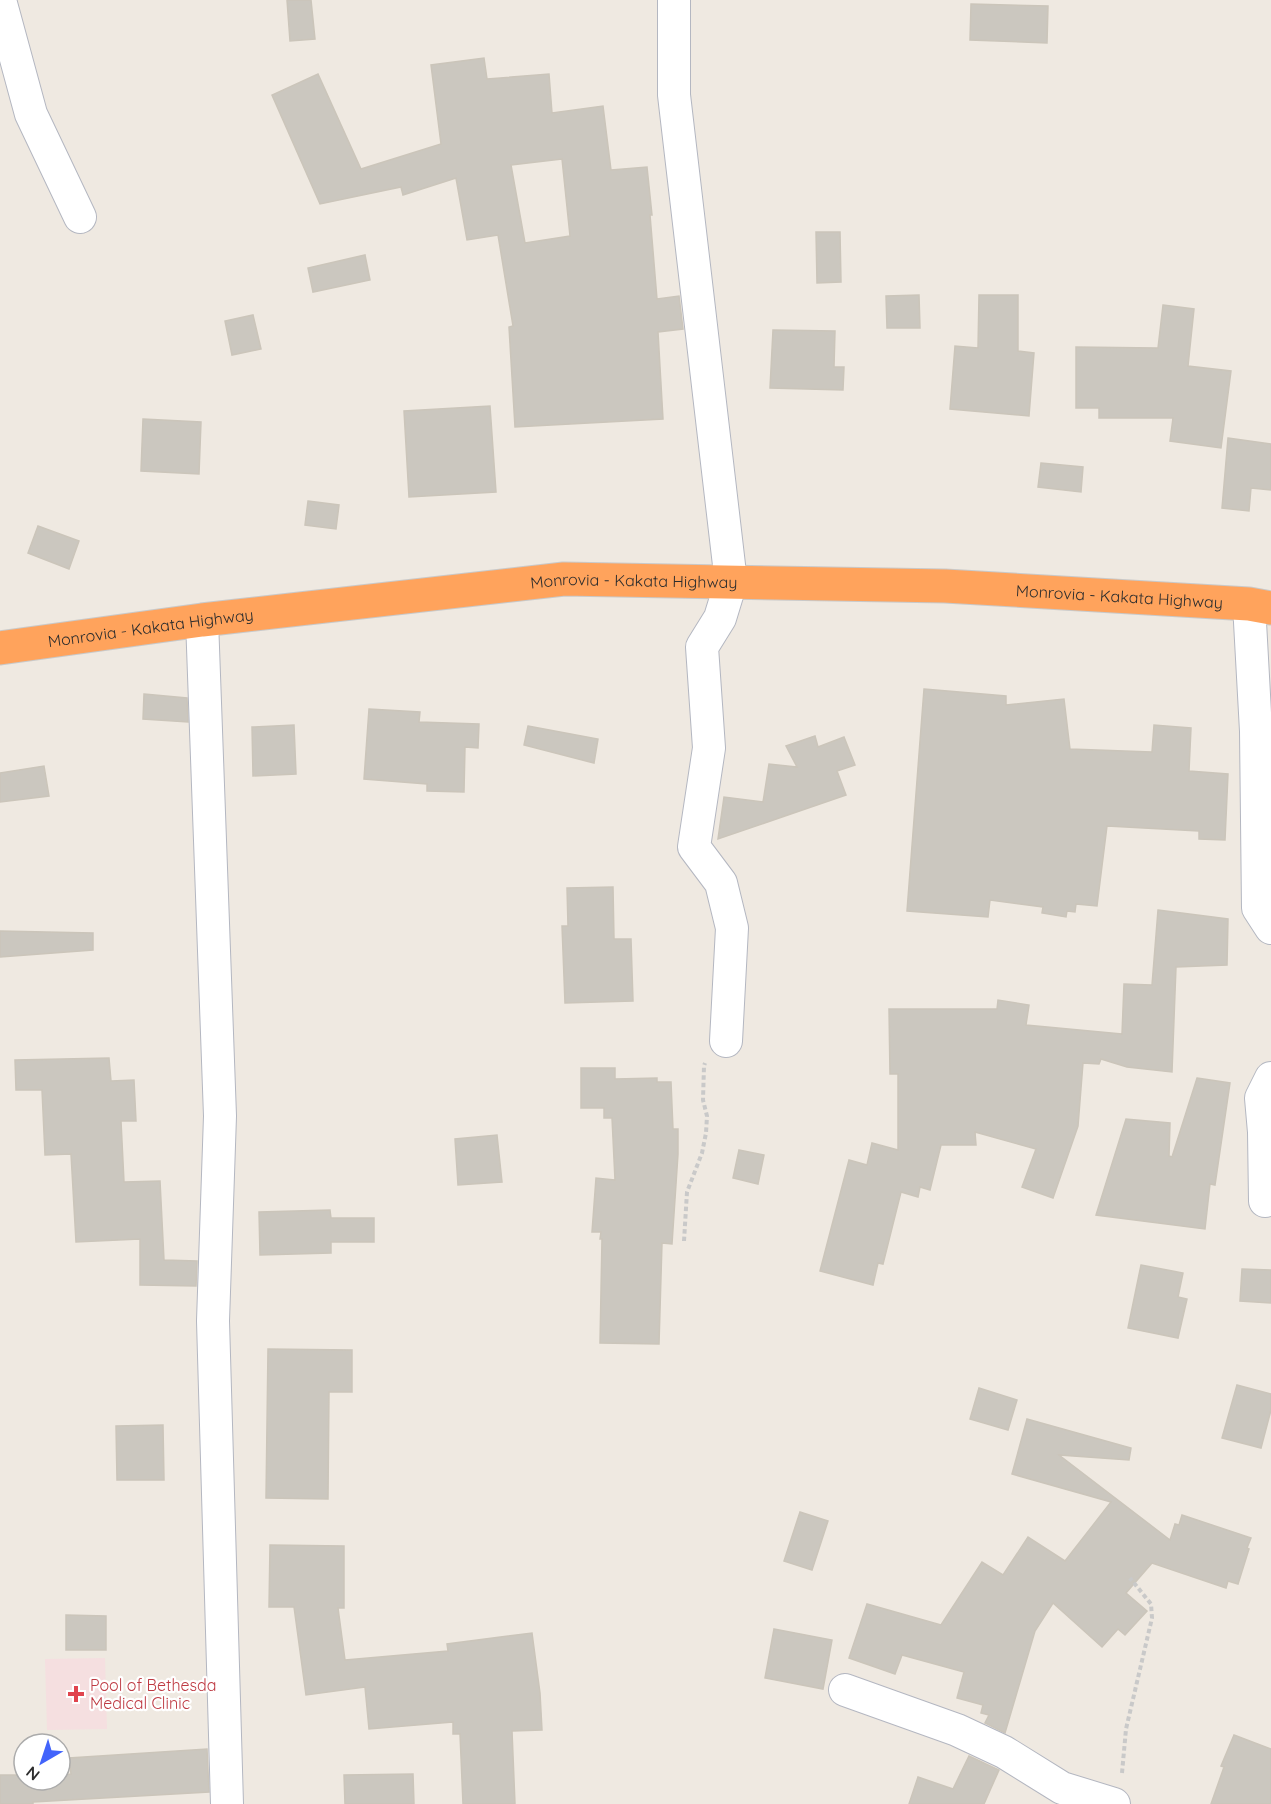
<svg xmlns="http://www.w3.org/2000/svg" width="1271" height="1804" font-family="Quicksand,sans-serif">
<rect width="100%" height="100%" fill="#efe9e1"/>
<polygon fill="#f5dfe0" points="105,1658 107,1729 47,1730 45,1659"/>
<g fill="#cbc7bf" stroke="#cbc5ba" stroke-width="1.5" fill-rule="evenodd">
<polygon points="287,0 311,0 315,39 290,41"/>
<polygon points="971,4 1048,6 1047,43 970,40"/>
<path d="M484,58L487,79L549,74L552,113L603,106L611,170L647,167L652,215H650L657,299L679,296L683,329L658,332L663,419L515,427L509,327L513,326L498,235L467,240L456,178L403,195L401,187L320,204L272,95L318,74L361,169L441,144L431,65ZM562,159L570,236L525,243L511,165Z"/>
<polygon points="816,232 840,232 841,282 817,283"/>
<polygon points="365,255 370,280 313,292 308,268"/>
<polygon points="919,295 920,328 887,328 886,296"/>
<polygon points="979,295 1018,295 1018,351 1034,353 1029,416 950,409 955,346 978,348"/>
<polygon points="1163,305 1194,309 1188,366 1231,371 1221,448 1170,441 1173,418 1099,418 1099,408 1076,408 1076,347 1158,348"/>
<polygon points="253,315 261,349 232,355 225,321"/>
<polygon points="773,330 835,331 834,367 844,367 843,390 770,388"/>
<polygon points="490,406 496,492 409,497 404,411"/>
<polygon points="143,419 201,422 199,474 141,471"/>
<polygon points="1228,438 1271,444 1271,490 1251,488 1249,511 1222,508"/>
<polygon points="1041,463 1083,467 1081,492 1038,487"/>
<polygon points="308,501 339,505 336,529 305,525"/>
<polygon points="38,526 79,541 69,569 28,553"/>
<polygon points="924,689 1006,696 1006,705 1064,699 1070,749 1152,752 1154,725 1191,728 1189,771 1228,774 1225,840 1199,839 1199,831 1107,826 1097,906 1076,904 1075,912 1067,911 1066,917 1042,913 1043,907 990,900 988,917 907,911"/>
<polygon points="144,694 187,698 188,722 143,719"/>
<polygon points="369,709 420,712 419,722 479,724 478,748 465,747 464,792 427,791 427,784 364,779"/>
<polygon points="294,725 296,774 253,776 252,727"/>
<polygon points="528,726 598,739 594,763 524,745"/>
<polygon points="815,736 818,747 844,737 855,765 837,771 846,795 718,839 724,797 763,802 769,764 797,767 786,746"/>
<polygon points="44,766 49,796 0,802 0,773"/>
<polygon points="613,887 614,939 631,939 633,1001 565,1003 562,926 568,926 567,888"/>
<polygon points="1158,910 1228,919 1227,965 1176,967 1172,1072 1127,1067 1101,1059 1099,1064 1083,1063 1078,1126 1053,1198 1022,1187 1036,1149 975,1132 976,1145 941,1145 930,1190 920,1187 918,1197 901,1192 883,1264 878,1263 873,1285 820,1271 849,1160 867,1165 872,1143 898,1150 898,1074 890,1074 889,1009 997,1009 998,1000 1029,1005 1026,1025 1122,1034 1124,984 1152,985"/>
<polygon points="0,931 93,933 93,950 0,957"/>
<polygon points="109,1058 111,1081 134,1080 136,1121 121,1121 124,1182 160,1181 164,1260 197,1261 196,1286 140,1285 140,1239 76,1242 71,1154 45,1155 42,1090 16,1090 15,1060"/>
<polygon points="581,1068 615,1068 615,1079 657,1078 657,1082 671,1082 673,1129 678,1129 678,1154 672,1244 662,1243 659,1344 600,1343 602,1239 600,1239 601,1232 592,1232 596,1178 615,1180 612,1118 604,1118 604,1108 581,1108"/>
<polygon points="1197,1078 1230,1083 1215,1185 1210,1184 1205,1229 1096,1215 1126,1119 1170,1123 1169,1156 1172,1157"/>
<polygon points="497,1135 502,1182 458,1185 455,1139"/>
<polygon points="739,1150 764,1155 758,1184 733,1178"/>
<polygon points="330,1210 331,1218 374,1218 374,1242 331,1242 331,1253 260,1255 259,1212"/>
<polygon points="1141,1265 1183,1273 1178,1297 1187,1299 1178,1338 1128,1328"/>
<polygon points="1242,1269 1271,1270 1271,1303 1240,1301"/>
<polygon points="268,1349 352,1350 352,1392 329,1392 328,1499 266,1498"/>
<polygon points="1237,1385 1271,1394 1271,1410 1261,1448 1222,1438"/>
<polygon points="979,1388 1017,1400 1008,1430 970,1419"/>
<polygon points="1027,1419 1131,1448 1129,1460 1059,1455 1170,1540 1175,1524 1179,1525 1182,1515 1251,1538 1247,1548 1249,1549 1238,1584 1228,1581 1226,1588 1152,1563 1126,1593 1147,1611 1125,1635 1118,1629 1102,1647 1053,1603 1035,1631 1005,1733 985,1723 989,1715 981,1713 983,1705 957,1698 964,1672 902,1655 895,1674 849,1658 867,1604 941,1625 982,1562 1003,1575 1028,1537 1065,1561 1111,1502 1012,1474"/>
<polygon points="163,1425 164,1480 117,1480 116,1426"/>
<polygon points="800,1512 828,1521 812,1570 784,1561"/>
<polygon points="270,1545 344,1546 344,1608 338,1608 345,1660 448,1651 447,1644 532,1633 540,1693 542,1730 512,1731 515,1804 463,1804 460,1734 453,1734 453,1722 369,1729 365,1687 306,1695 294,1607 269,1607"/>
<polygon points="66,1615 106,1616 106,1650 66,1650"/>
<polygon points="774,1629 832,1640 823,1689 765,1678"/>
<polygon points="1234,1735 1271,1749 1271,1804 1211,1804 1224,1767 1221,1766"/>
<polygon points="207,1749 209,1792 33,1802 33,1804 0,1804 0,1775 24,1775 24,1780 60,1780 60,1775 71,1774 69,1758"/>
<polygon points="969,1756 999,1770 984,1804 909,1804 918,1777 953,1789"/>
<polygon points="413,1774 414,1804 345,1804 344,1775"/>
</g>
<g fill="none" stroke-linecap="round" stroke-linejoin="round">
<g stroke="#b4b7c1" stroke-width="34">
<g id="street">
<polyline points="0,0 31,114 80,217"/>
<polyline points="674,0 674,95 731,582 720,618 702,647 709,748 694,847 721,883 732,928 726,1041"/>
<polyline points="1249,604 1256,731 1258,908 1271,928"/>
<polyline points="202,620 220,1116 213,1321 227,1804"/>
<polyline points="1265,1201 1264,1132 1261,1098 1271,1078"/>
<polyline points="845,1690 957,1730 1004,1752 1062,1788 1114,1804"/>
</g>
</g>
<g stroke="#c9c9c9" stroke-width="35">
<g id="highway">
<path id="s1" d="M0,648L202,620L564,579L945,586L1249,604L1271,608"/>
</g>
</g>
<g stroke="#c9c9c9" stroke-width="4" stroke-dasharray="4.5 3" stroke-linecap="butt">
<polyline points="684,1241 687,1192 702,1153 706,1133 707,1116 703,1100 704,1066 705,1063"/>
<polyline points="1122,1773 1126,1729 1152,1618 1151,1604 1130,1578"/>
</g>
<use href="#street" stroke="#fff" stroke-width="32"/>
<use href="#highway" stroke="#ffa35c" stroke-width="33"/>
</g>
<path fill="#e0444e" stroke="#fff" stroke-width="2" d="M73 1685h6v6h6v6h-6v6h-6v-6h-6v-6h6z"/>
<g text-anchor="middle" stroke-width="4.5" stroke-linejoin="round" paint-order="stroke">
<g font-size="16" fill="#2e2e2e" stroke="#fff">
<text dy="6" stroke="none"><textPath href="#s1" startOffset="638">Monrovia - Kakata Highway</textPath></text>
<text dy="6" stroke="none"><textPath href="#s1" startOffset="1124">Monrovia - Kakata Highway</textPath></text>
<text dy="6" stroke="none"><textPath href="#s1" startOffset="152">Monrovia - Kakata Highway</textPath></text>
</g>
<g font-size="16" fill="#be3a42" stroke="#fff" text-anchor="start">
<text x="90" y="1691">Pool of Bethesda<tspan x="90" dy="18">Medical Clinic</tspan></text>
</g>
</g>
<g transform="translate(42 1762) rotate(219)"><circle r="28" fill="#ffffff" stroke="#ababab" stroke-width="1.5"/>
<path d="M0-4.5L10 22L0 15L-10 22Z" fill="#4264fb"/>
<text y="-9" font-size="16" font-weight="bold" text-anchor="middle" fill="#2e2e2e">N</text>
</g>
</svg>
